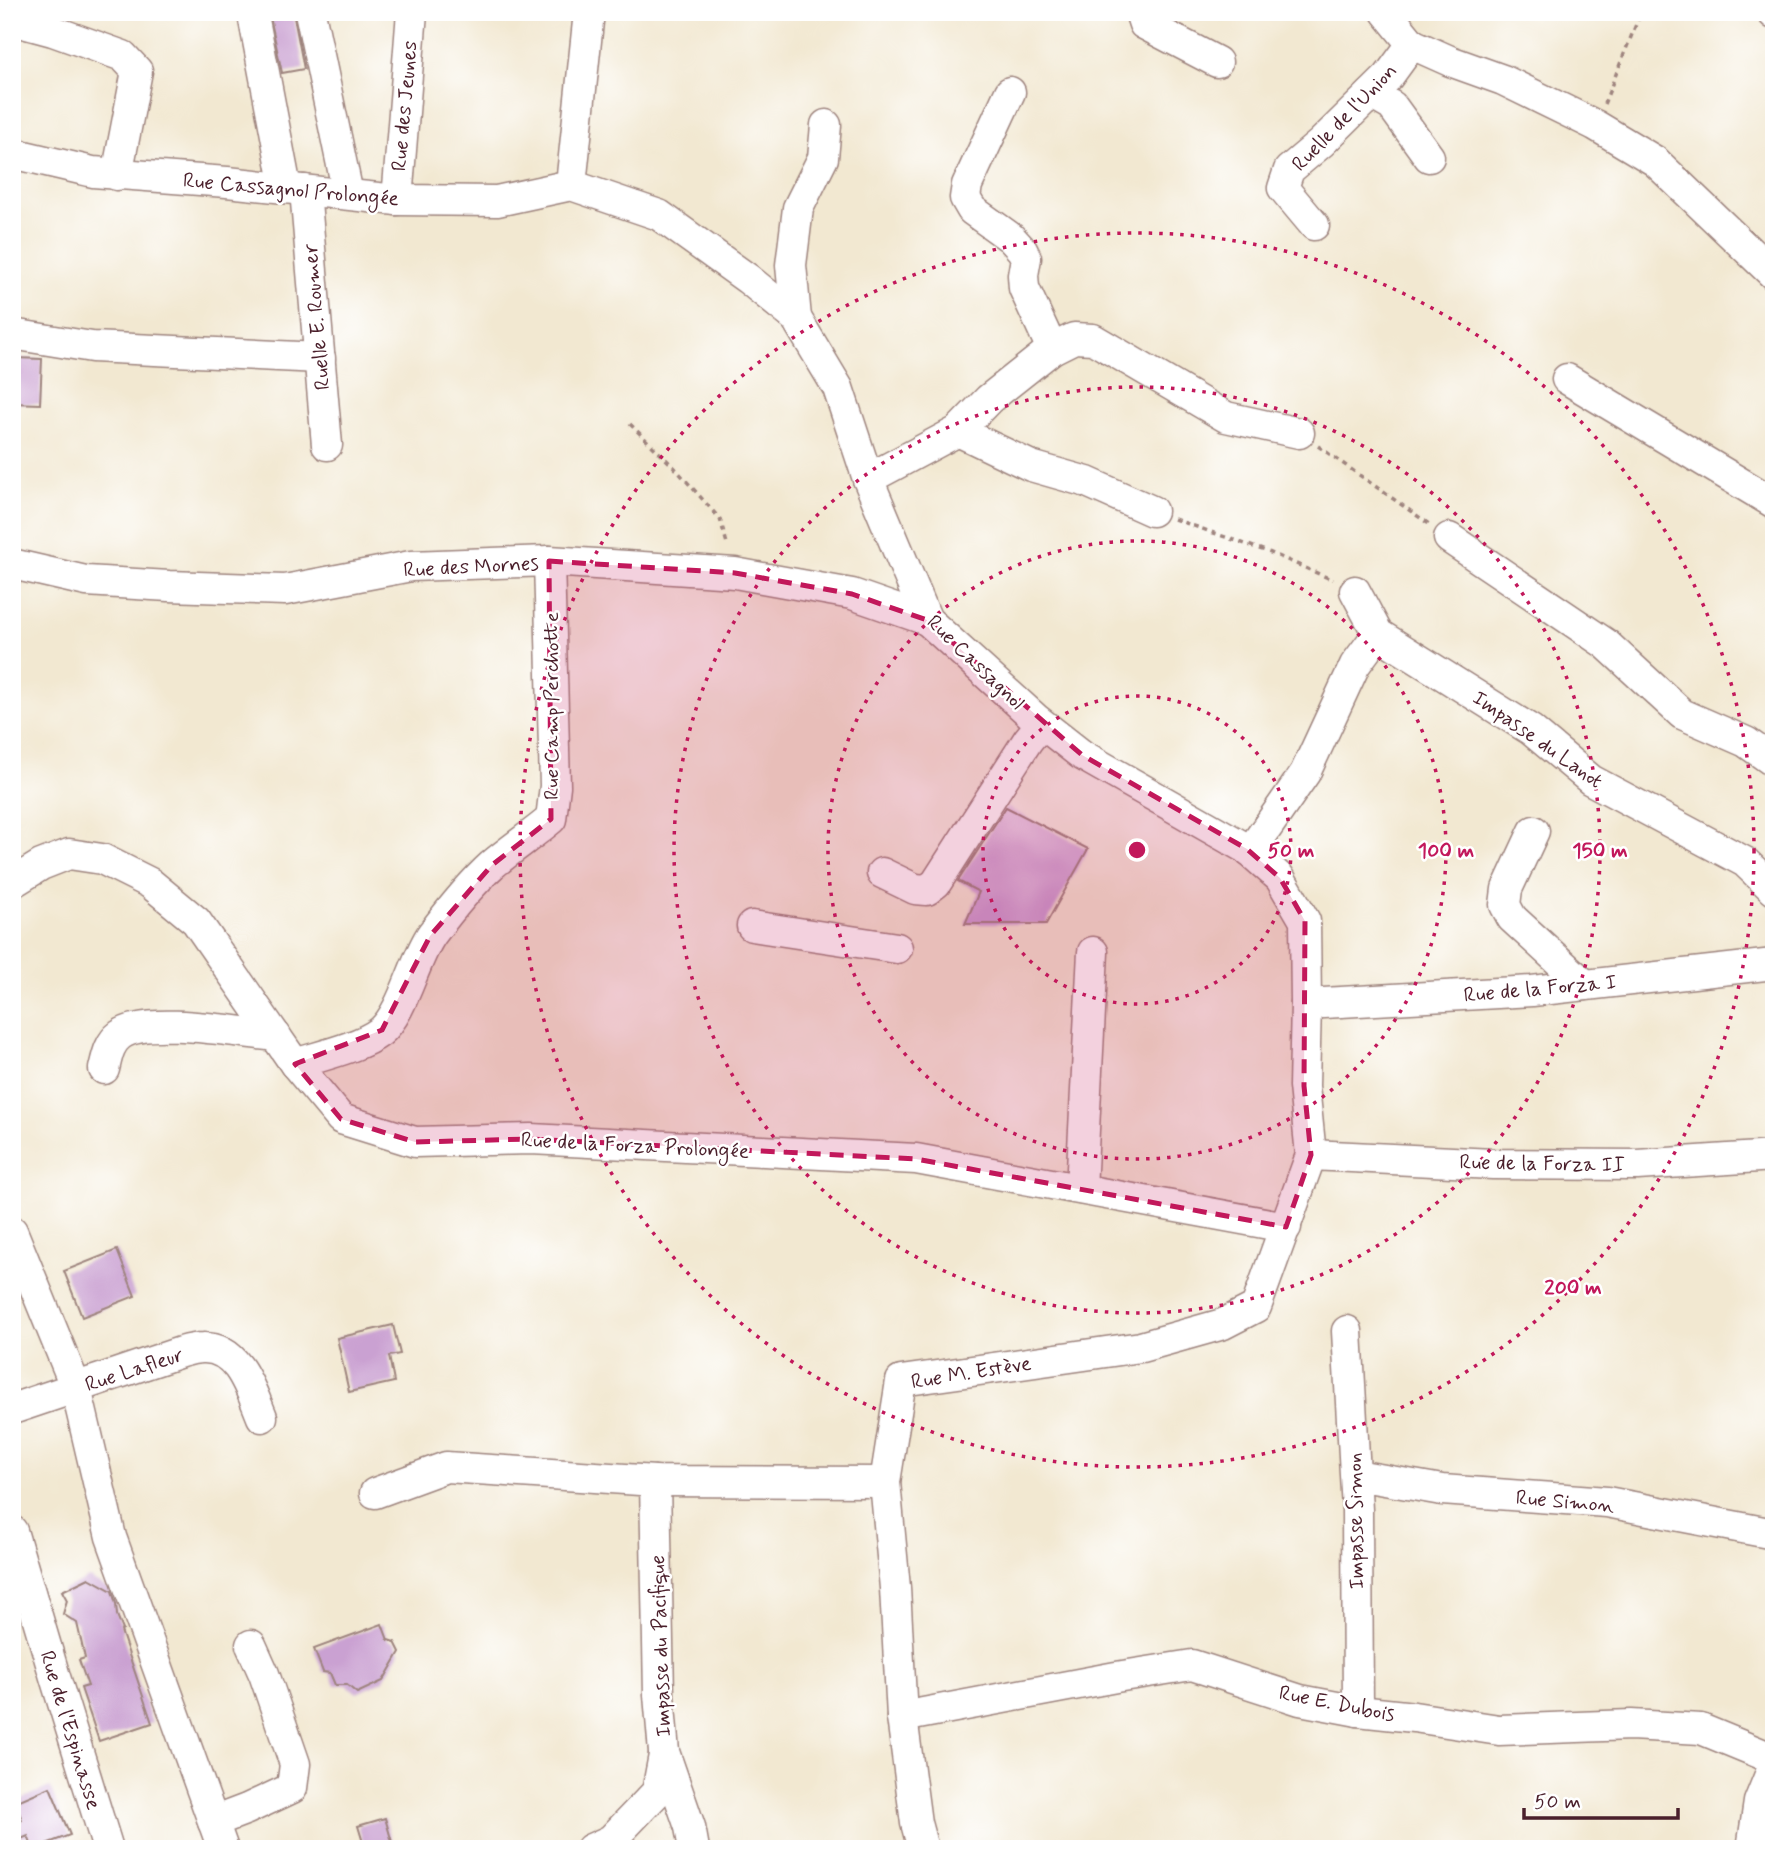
<svg xmlns="http://www.w3.org/2000/svg" width="1786" height="1861" font-family="Mynerve,sans-serif">
<rect width="100%" height="100%" fill="#fff"/>
<filter id="ink" filterUnits="userSpaceOnUse"><feTurbulence type="fractalNoise" baseFrequency=".0143" numOctaves="2"/><feDisplacementMap in="SourceGraphic" scale="14" xChannelSelector="R" yChannelSelector="G"/><feConvolveMatrix kernelMatrix="1 2 1 2 8 2 1 2 1" color-interpolation-filters="sRGB"/></filter>
<filter id="wash" filterUnits="userSpaceOnUse"><feTurbulence type="fractalNoise" baseFrequency=".00686" numOctaves="4" result="noise"/><feDisplacementMap in="SourceGraphic" scale="28" xChannelSelector="R" yChannelSelector="G"/><feGaussianBlur stdDeviation="1.57" result="paint"/><feColorMatrix in="noise" values="0 0 0 0 0 0 0 0 0 0 0 0 0 0 0 0 0 1.4 0 .05"/><feComposite in="paint" operator="in"/></filter>
<g filter="url(#wash)">
<rect width="100%" height="100%" fill="#f2e8d1"/>
<g id="blocks">
<g fill="#caa1d2">
<polygon points="269,12 293,12 304,69 282,73"/>
<polygon points="15,358 42,359 40,404 13,403"/>
<polygon points="1006,807 1088,849 1046,924 965,924 979,892 958,881"/>
<polygon points="117,1250 135,1296 82,1317 64,1271"/>
<polygon points="393,1325 400,1354 389,1356 394,1382 349,1392 337,1338"/>
<polygon points="89,1578 112,1591 116,1604 117,1615 123,1630 121,1631 152,1723 99,1741 81,1688 88,1686 79,1660 85,1658 77,1623 63,1614 67,1600 62,1591"/>
<polygon points="382,1624 388,1640 395,1642 400,1652 383,1681 357,1693 347,1685 335,1685 330,1673 323,1672 314,1649"/>
<polygon points="50,1787 70,1835 33,1849 28,1836 21,1839 15,1826 22,1820 15,1802"/>
<polygon points="385,1818 394,1849 365,1849 358,1826"/>
</g>
</g>
</g>
<g filter="url(#ink)">
<use href="#blocks" fill-opacity="0" stroke="#9e847e" stroke-width="2"/>
<g fill="none" stroke-linecap="round" stroke-linejoin="round">
<g stroke="#9e847e" stroke-width="33">
<g id="minor">
<polyline points="310,12 348,194"/>
<polyline points="1140,12 1144,24 1217,62"/>
<polyline points="1386,12 1412,44 1450,61 1503,80 1595,125 1655,161 1774,275"/>
<polyline points="1772,12 1774,14"/>
<polyline points="12,20 53,31 123,56 137,71 117,175"/>
<polyline points="254,20 286,188"/>
<polyline points="1010,92 967,185 965,198 972,210 1011,238 1022,250 1026,258 1023,275 1024,288 1052,349"/>
<polyline points="1371,94 1392,106 1429,157"/>
<polyline points="12,153 93,172 227,182 397,200 497,201 571,185"/>
<polyline points="571,185 659,215 748,279 796,318 838,388 868,479 927,620 1036,719 1082,755 1247,849 1280,878 1305,921 1306,1004 1304,1086 1311,1155 1256,1307 1223,1324 1141,1347 901,1381 885,1482 895,1588 902,1717 916,1823 923,1849"/>
<polyline points="571,185 589,12"/>
<polyline points="305,190 327,445"/>
<polyline points="397,200 412,12"/>
<polyline points="1314,225 1283,188 1289,170 1321,143 1388,77 1412,44"/>
<polyline points="796,318 791,265 798,208 823,158 826,125"/>
<polyline points="12,334 92,347 320,358"/>
<polyline points="1567,379 1774,503"/>
<polyline points="958,431 1031,466 1087,482 1152,511"/>
<polyline points="868,479 958,431 989,399 1052,349 1074,338 1093,339 1226,417 1299,433"/>
<polyline points="1449,538 1606,644 1682,714 1746,742 1774,762"/>
<polyline points="12,564 86,581 169,586 285,590 411,566 549,561 735,573 852,594 927,620"/>
<polyline points="1355,591 1378,634 1531,730 1591,780 1745,862 1774,890"/>
<polyline points="1534,831 1507,889 1505,905 1512,918 1585,985"/>
<polyline points="1250,852 1305,773 1355,665 1378,634"/>
<polyline points="882,873 915,889 927,890 936,883 1028,740 1041,724"/>
<polyline points="12,883 41,865 69,854 102,859 150,883 196,921 295,1064 341,1119 415,1142 531,1139 916,1159 1286,1227"/>
<polyline points="752,926 897,948"/>
<polyline points="1306,1004 1532,991 1774,964"/>
<path d="M295,1064C320,1056 360,1047 380,1032C403,1014 414,959 432,934C450,910 470,885 492,865C511,849 532,835 551,819L555,786L549,561"/>
<path d="M104,1069C107,1057 109,1043 120,1035C146,1015 242,1033 276,1036"/>
<polyline points="1311,1155 1493,1164 1637,1165 1774,1156"/>
<polyline points="1081,1189 1093,952"/>
<polyline points="12,1231 76,1388 111,1537 223,1849"/>
<polyline points="1347,1331 1357,1510 1358,1711"/>
<path d="M12,1409L181,1352C188,1350 196,1348 203,1348C239,1347 251,1391 262,1417"/>
<polyline points="1356,1475 1442,1490 1607,1502 1774,1534"/>
<polyline points="655,1481 659,1695 664,1752 690,1827 694,1849"/>
<polyline points="375,1493 446,1467 655,1481 885,1482"/>
<polyline points="12,1531 55,1677 108,1849"/>
<polyline points="902,1717 1116,1677 1192,1665 1300,1700 1358,1711 1414,1717 1499,1730 1631,1725 1701,1729 1774,1759"/>
<polyline points="213,1822 247,1809 292,1788 295,1764 264,1674 251,1645"/>
<polyline points="591,1849 611,1840 657,1792 664,1755"/>
<polyline points="1752,1849 1759,1802 1774,1765"/>
</g>
</g>
<g stroke="#9e847e" stroke-width="3.5" stroke-dasharray="5 5" stroke-linecap="butt">
<polyline points="1604,104 1641,12"/>
<polyline points="630,424 675,468 720,519 728,547"/>
<polyline points="1318,446 1429,524"/>
<polyline points="1174,519 1271,553 1333,580"/>
</g>
<use href="#minor" stroke="#fff" stroke-width="30"/>
</g>
</g>
<path fill="#c2185b" fill-opacity="0.2" stroke="#c2185b" stroke-width="5" stroke-dasharray="14 9" stroke-linejoin="round" d="M549,561L735,573L852,594L927,620L1082,755L1247,849L1280,878L1305,921L1304,1086L1311,1155L1286,1227L916,1159L531,1139L415,1142L341,1119L295,1064L382,1030L430,936L492,865L551,819Z"/>
<g fill="none" stroke="#c2185b" stroke-width="3.5" stroke-dasharray="3.5 7">
<circle cx="1137" cy="850" r="154"/>
<circle cx="1137" cy="850" r="309"/>
<circle cx="1137" cy="850" r="463"/>
<circle cx="1137" cy="850" r="617"/>
</g>
<g text-anchor="middle" stroke-width="5" stroke-linejoin="round" paint-order="stroke">
<g font-size="21" fill="#4a1f2b" stroke="#fff">
<text transform="translate(404 106) rotate(-85)" y="7">Rue des Jeunes</text>
<text transform="translate(1344 117) rotate(-46)" y="7">Ruelle de l'Union</text>
<text transform="translate(291 189) rotate(5)" y="7">Rue Cassagnol Prolongée</text>
<text transform="translate(316 317) rotate(-95)" y="7">Ruelle E. Roumer</text>
<text transform="translate(471 566) rotate(-3)" y="7">Rue des Mornes</text>
<text transform="translate(976 662) rotate(44)" y="7">Rue Cassagnol</text>
<text transform="translate(551 706) rotate(-90)" y="7">Rue Camp Perchotte</text>
<text transform="translate(1538 739) rotate(35)" y="7">Impasse du Lanot</text>
<text transform="translate(1540 988) rotate(-5)" y="7">Rue de la Forza I</text>
<text transform="translate(635 1145) rotate(3)" y="7">Rue de la Forza Prolongée</text>
<text transform="translate(1542 1163) rotate(1)" y="7">Rue de la Forza II</text>
<text transform="translate(134 1369) rotate(-18)" y="7">Rue Lafleur</text>
<text transform="translate(971 1372) rotate(-9)" y="7">Rue M. Estève</text>
<text transform="translate(1565 1501) rotate(5)" y="7">Rue Simon</text>
<text transform="translate(1355 1521) rotate(-91)" y="7">Impasse Simon</text>
<text transform="translate(660 1646) rotate(-92)" y="7">Impasse du Pacifique</text>
<text transform="translate(1337 1703) rotate(11)" y="7">Rue E. Dubois</text>
<text transform="translate(71 1730) rotate(73)" y="7">Rue de l'Espinasse</text>
</g>
</g>
<circle cx="1137" cy="850" r="10" fill="#c2185b" stroke="#fff" stroke-width="3.5"/>
<g font-size="21" text-anchor="middle" font-weight="bold" fill="#c2185b" stroke="#fff" stroke-width="5" stroke-linejoin="round" paint-order="stroke">
<text x="1291" y="857">50 m</text>
<text x="1446" y="857">100 m</text>
<text x="1600" y="857">150 m</text>
<text x="1573" y="1294">200 m</text>
</g>
<rect width="1786" height="1861" fill="none" stroke="#fff" stroke-width="42"/>
<path d="M1524 1808v10h154v-10" fill="none" stroke="#4a1f2b" stroke-width="3.5"/>
<text x="1534" y="1808" font-size="21" fill="#4a1f2b" stroke="#ffffff" stroke-width="5" paint-order="stroke">50 m</text>
</svg>
